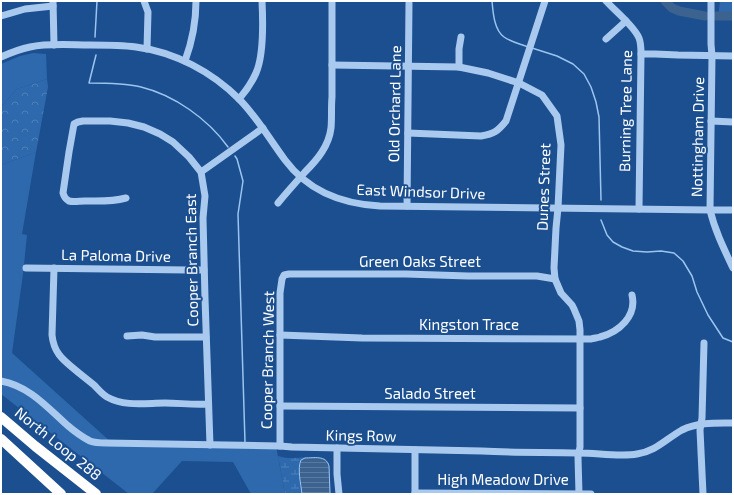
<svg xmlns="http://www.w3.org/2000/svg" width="734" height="495" font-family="'Exo 2',sans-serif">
<defs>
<pattern id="forest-crowns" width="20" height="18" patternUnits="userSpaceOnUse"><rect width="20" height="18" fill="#2e69ad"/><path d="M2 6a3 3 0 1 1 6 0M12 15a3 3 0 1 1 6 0" fill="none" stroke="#4d80b9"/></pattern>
<pattern id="wetland-marsh" width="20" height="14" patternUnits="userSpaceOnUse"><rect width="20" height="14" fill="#2e69ad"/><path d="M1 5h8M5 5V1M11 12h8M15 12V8" fill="none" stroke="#4d80b9"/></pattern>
<pattern id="water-rules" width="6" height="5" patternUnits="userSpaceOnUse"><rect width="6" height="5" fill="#3c6290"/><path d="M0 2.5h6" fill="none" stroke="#597aa1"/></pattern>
</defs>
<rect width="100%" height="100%" fill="#1b4f8f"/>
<g fill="#2e69ad">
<polygon points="720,1 733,1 733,19 718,18"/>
<polygon points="33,53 46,54 47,79 17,89 1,107 1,64 20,56"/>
<polygon points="36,152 22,234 27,235 23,274 12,353 112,443 276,446 285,494 251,494 233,462 182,461 152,494 129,494 1,394 1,165"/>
</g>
<polygon fill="url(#forest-crowns)" points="47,79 48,87 36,152 1,165 1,107 17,89"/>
<path fill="url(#wetland-marsh)" d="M278,456C293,461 309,455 324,458L329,463L331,494H285Z"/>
<path fill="url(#water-rules)" stroke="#9cc4f0" d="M305,458C314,458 326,455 329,466L330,494H302C301,484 297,469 301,460Z"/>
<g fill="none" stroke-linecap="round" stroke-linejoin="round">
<g stroke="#9cc4f0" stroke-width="1.5">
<path d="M492,1C493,12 494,30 504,37C511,42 521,44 528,47"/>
<polyline points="95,37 97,1"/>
<polyline points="532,48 557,56 573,64 584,74 591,87 596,102 599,117 601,200"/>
<path d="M96,55L89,83C106,83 124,83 141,87C174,95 208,119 228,147"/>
<polyline points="235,156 237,159 243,181 238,214 245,442"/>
<polyline points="601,220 607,235 613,242 622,247 633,251 647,252 661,251 674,253 683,261 692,276 697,292 708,315 723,338 733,342"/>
</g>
<g stroke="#3c6290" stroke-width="9">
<polyline points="665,1 672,8 679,11 705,16"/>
<polyline points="716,16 733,16"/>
</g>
<g stroke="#a9c9ee" stroke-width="7">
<polyline points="53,1 54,45"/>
<polyline points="144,1 148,12 147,49"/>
<path d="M606,1C615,11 634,26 639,38C641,43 641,49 641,54L639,209"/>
<path d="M711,1V44L712,56L710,210C715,231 724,249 733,268"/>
<polyline points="1,16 25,9 53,6"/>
<polyline points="606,39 626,21"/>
<polyline points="641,54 655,54 678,55 733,56"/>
<path d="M1,57C10,53 20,49 30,47C48,43 71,45 90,45C105,45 121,45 136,47C175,52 212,72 239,99C257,117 270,140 285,160C308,191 342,204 380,206L710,210H733"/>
<path d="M185,61C192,42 196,22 196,1"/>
<polyline points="332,65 459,67 488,73 519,83 542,95 557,116 561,145 558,208 556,228 554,268 555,279 561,293 572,305 574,309 579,321 580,330 580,447 578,457 579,494"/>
<polyline points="459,67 459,49 461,37"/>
<path d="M239,99C246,91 252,82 256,73C264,55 263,21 262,1"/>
<polyline points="711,121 733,122"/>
<path d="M408,133L481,136C494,134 498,131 506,121L545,1"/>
<polyline points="201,172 263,128"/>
<path d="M126,198C111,202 99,201 85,201C80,201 73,202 69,201C65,199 64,197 63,193L69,152L74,124L78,122L83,121H110L128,123L144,127L160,134L173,142L189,157L201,172L205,196L203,218L205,298L210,445"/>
<path d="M278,203C287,192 296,182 305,172C317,160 329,146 331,128C332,118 331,108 332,97V1"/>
<polyline points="407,206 409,3"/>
<polyline points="26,268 188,270 204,270"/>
<path d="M54,268L52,335C54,355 65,361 79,373C84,377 89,381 94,385C98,389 102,394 107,397C125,407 146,403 165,403C179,403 193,405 208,404"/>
<path d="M280,335L362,338L591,339C594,338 597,338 600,337C619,332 637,316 632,295"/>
<polyline points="127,336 142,335 155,337 206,337"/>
<path d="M1,381C29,386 47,407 67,425C74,431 82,437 90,441C95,443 101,443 106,443L280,446L292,447L482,451C514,453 547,452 579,453C597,453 620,457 637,454C656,451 666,439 682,430C698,422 716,423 733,423"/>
<polyline points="280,406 580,408"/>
<polyline points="280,446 280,293 282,279 284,275 289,274 406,274 468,276 537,276 555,279"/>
<polyline points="337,448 337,474 339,494"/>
<polyline points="415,450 415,494"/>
<polyline points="415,493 591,494"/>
<polyline points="703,494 700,430 702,418 704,343"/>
</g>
<g stroke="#fff" stroke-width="10">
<polyline points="1,417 35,446 96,494"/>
<polyline points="1,439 61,494"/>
</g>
</g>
<g text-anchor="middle" stroke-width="4" stroke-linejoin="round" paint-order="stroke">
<g font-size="15" fill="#fff" stroke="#1b4f8f">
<text transform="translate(395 104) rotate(-89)" y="5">Old Orchard Lane</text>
<text transform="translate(626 111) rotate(-89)" y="5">Burning Tree Lane</text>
<text transform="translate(698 137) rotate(-89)" y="5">Nottingham Drive</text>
<text transform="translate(544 187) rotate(-88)" y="5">Dunes Street</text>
<text transform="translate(421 192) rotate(2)" y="5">East Windsor Drive</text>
<text transform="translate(116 256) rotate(1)" y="5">La Paloma Drive</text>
<text transform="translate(192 260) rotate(-91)" y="5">Cooper Branch East</text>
<text x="420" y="267">Green Oaks Street</text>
<text x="469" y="330">Kingston Trace</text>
<text transform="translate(268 360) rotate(-89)" y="5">Cooper Branch West</text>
<text x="430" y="399">Salado Street</text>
<text transform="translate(361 436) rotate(1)" y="5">Kings Row</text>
<text transform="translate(58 444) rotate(39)" y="5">North Loop 288</text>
<text x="503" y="485">High Meadow Drive</text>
</g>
</g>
<rect width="734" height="495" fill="none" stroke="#ffffff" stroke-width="4"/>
</svg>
